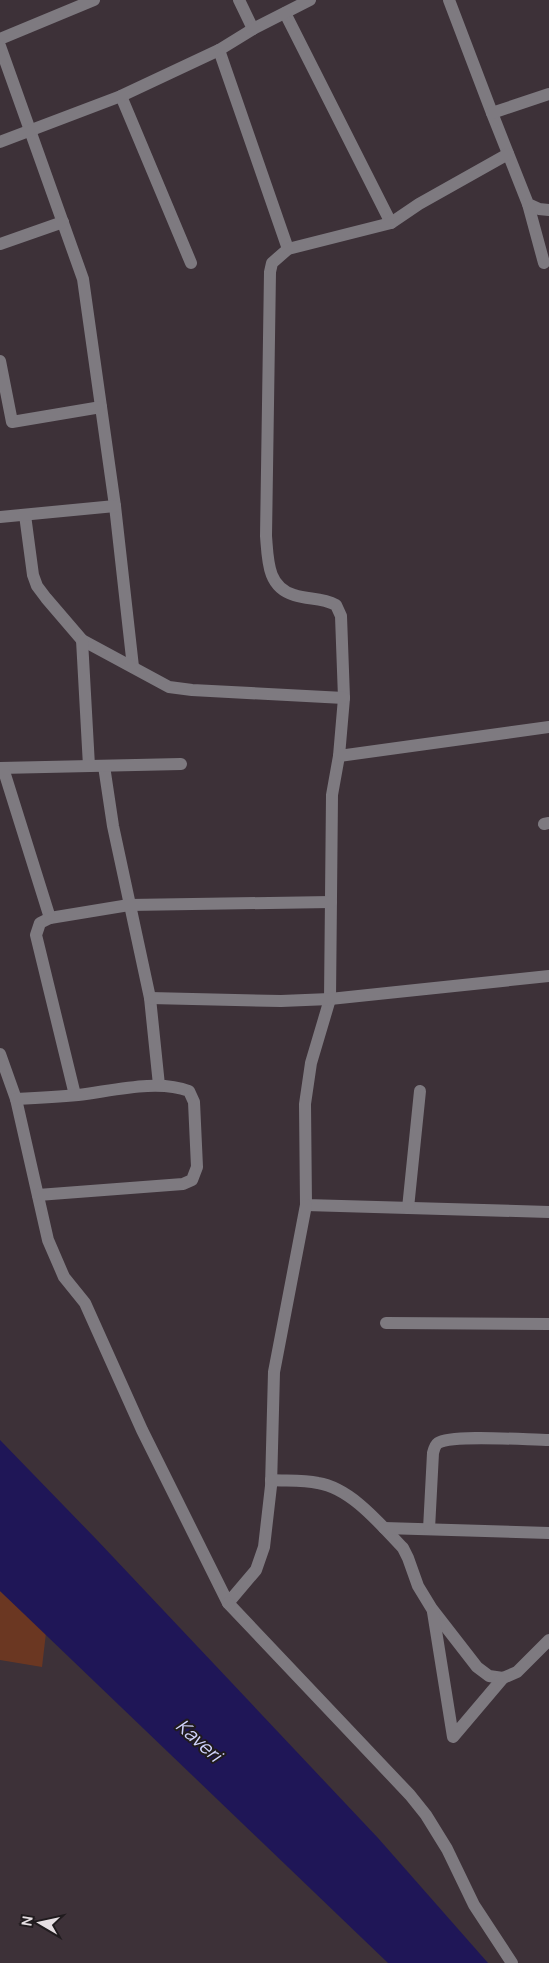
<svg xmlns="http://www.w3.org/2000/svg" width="549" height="1963" font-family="Manrope,sans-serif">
<rect width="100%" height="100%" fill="#3d3138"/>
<polygon fill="#6b3722" points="0,1591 46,1633 42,1667 0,1660"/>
<polygon fill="#1f1657" points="0,1440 97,1540 378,1838 488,1963 388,1963 0,1591"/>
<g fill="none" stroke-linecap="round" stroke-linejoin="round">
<g stroke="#7e7a80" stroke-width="12">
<polyline points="239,0 253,29"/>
<polyline points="449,0 492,113 528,204 539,209 549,210"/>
<polyline points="285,13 391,223"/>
<polyline points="0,39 94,0"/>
<polyline points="0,46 83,279 115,506 133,667"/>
<polyline points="219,50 288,249"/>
<polyline points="121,96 191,263"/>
<polyline points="492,113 549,94"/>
<polyline points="0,142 121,96 219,50 253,29 310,0"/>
<path d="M508,154L419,204L391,223L288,249L272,263L270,272L266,536C268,560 267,587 294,595C309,600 321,597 336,605L341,616L344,698L339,756L332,795L330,999L311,1063L305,1104L306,1205L549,1212"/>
<polyline points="528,204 544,263"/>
<polyline points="0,244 63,222"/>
<polyline points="0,361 12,422 101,407"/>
<polyline points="25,515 33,575 37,586 46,598 82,640 169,687 192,690 344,698"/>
<polyline points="0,517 115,506"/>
<polyline points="82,640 89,766"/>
<polyline points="339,756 549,727"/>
<polyline points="104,766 113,826 150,998 159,1085"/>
<polyline points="0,768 181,764"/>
<polyline points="3,768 50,918"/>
<polyline points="544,824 549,823"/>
<polyline points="150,998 281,1001 330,999 549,976"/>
<polyline points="0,1054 16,1099 48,1240 64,1277 85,1303 142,1430 228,1603 256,1570 264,1547 271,1486 274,1372 306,1205"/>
<polyline points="75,1095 36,935 40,923 50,918 129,905 331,902"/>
<path d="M16,1099C37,1098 57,1097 78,1095C112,1091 157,1079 189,1091L194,1102L197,1167L192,1180L183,1184L38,1195"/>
<polyline points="408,1208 420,1091"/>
<polyline points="386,1323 549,1324"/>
<path d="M271,1480C286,1481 303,1480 318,1483C351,1488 381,1525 403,1548L408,1558L418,1586L432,1609L477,1667L489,1676L503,1678L517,1672L549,1640"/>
<polyline points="384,1528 549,1533"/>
<path d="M429,1529L433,1453C434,1449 435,1445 438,1443C451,1434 529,1440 549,1440"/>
<polyline points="228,1603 410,1795 426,1815 447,1849 474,1905 512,1963"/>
<polyline points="433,1612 453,1737 503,1678"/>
</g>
</g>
<g text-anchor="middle" stroke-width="4" stroke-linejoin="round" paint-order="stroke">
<g font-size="19" font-style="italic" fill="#d1d4fd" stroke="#201b1e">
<text transform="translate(199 1740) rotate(42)" y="7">Kaveri</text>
</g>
</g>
<g transform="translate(40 1923) rotate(279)" stroke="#201b1e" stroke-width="4" paint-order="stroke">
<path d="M0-4L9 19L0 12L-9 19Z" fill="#e6dfe3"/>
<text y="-8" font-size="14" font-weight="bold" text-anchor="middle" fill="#e6dfe3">N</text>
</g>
</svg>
